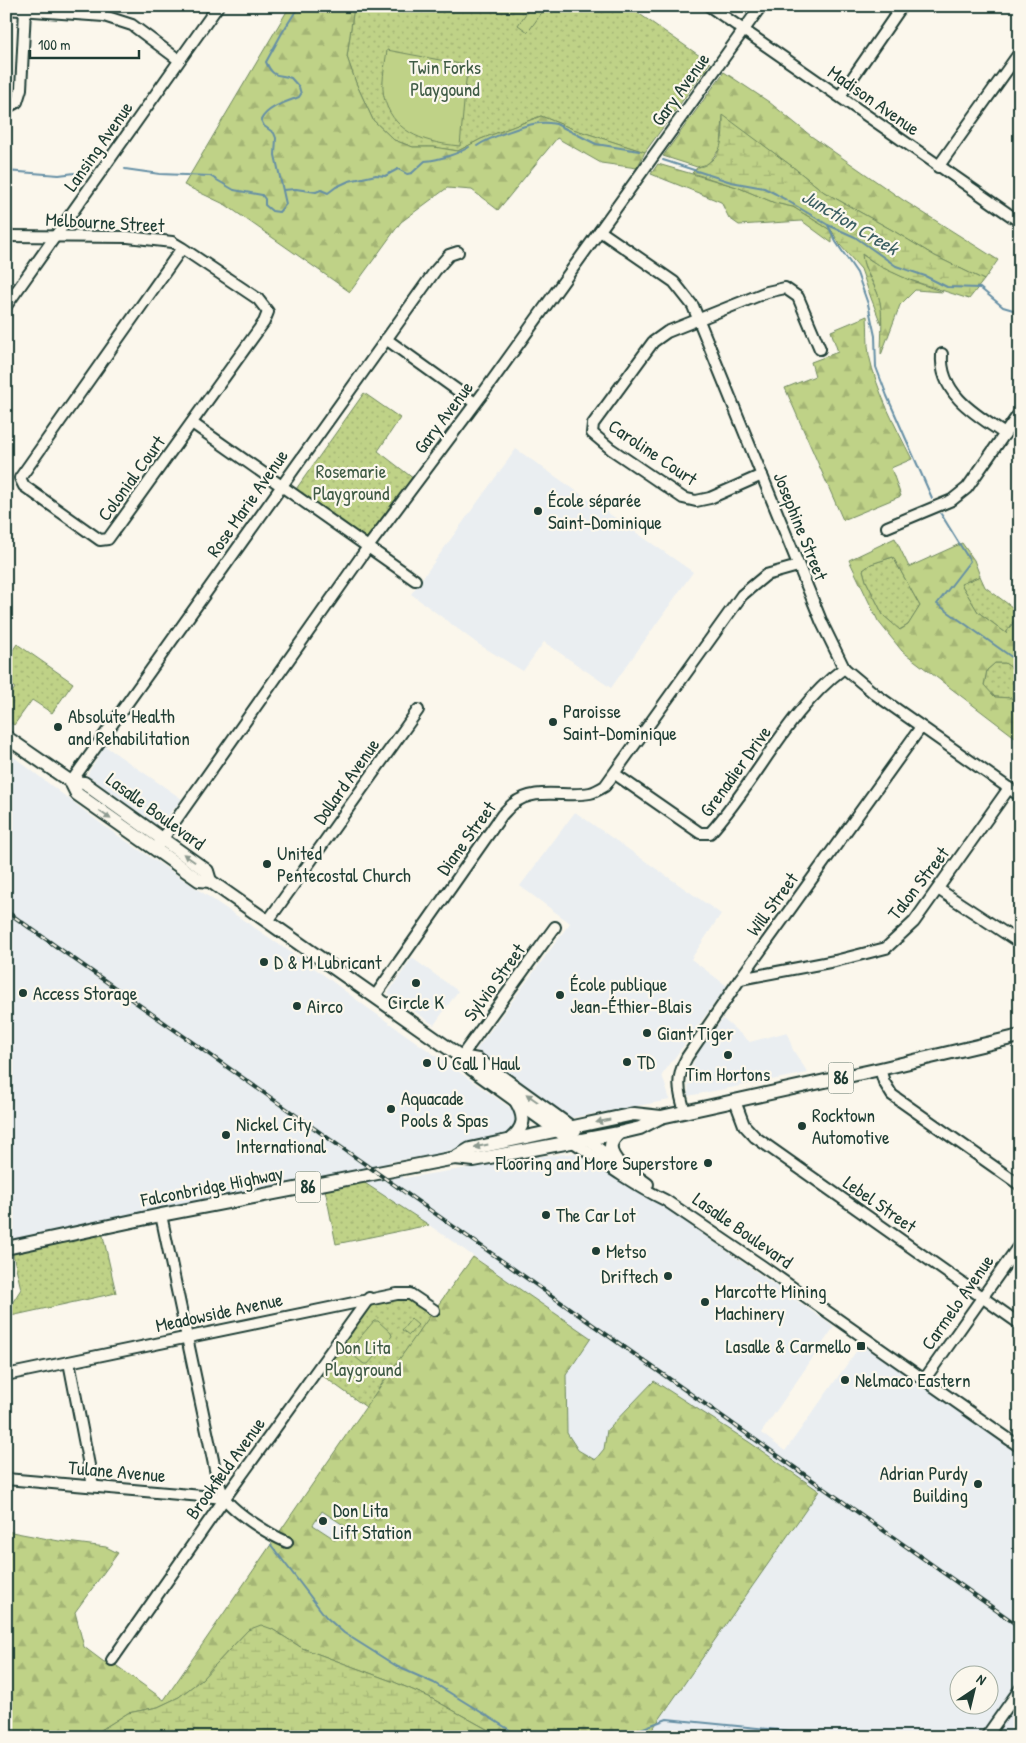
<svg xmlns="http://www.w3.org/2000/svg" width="1026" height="1743" font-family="'Patrick Hand',sans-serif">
<defs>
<pattern id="grass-dots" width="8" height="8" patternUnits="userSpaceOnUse" patternTransform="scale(1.25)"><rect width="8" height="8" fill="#bfd287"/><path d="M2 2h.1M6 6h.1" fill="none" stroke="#a4b575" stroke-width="1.8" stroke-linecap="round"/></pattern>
<pattern id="forest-firs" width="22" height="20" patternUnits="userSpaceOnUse" patternTransform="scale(1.25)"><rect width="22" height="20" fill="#bfd287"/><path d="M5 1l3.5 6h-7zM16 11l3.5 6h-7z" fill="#a4b575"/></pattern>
<pattern id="wetland-marsh" width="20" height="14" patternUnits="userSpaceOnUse" patternTransform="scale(1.25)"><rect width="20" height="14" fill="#bfd287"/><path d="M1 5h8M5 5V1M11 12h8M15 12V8" fill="none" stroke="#a4b575"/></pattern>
</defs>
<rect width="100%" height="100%" fill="#fbf7ec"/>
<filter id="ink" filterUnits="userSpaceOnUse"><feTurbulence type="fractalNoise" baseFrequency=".02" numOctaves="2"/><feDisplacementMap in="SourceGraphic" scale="10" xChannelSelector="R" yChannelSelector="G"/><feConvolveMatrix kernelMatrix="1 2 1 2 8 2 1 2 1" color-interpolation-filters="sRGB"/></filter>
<g filter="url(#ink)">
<g fill="#eaeef1" fill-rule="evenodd">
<polygon points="516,449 693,572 611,688 544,642 523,671 478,644 411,594"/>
<polygon points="105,746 182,799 175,808 174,808 163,822 157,825 87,775"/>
<path d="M6,751L107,828L317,970L365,1006L516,1112L519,1121L511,1134L432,1155L388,1162L404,1178L545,1156L576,1153L597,1164L653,1201L663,1206L834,1327L761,1433L785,1451L865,1339L1020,1448V1737H647L819,1491L654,1381L607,1430L604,1449L595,1460L584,1455L578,1450L567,1433L566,1375L590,1338L429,1225L357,1178L6,1247ZM958,1676H988V1706H958Z"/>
<polygon points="575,812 721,914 691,959 727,986 662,1075 670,1100 570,1118 476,1050 570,923 520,886"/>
<polygon points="412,958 458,991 434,1025 388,993"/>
<polygon points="723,1019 750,1042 787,1032 793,1050 808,1073 688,1096 689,1073 699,1049"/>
<polygon points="322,1511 345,1526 335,1540 313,1525"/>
</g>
<g fill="url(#grass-dots)" stroke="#6f885e">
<polygon points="6,6 94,6 90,15"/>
<polygon points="354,6 628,6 710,63 645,152 573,129 541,116 481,139 458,151 434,147 413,147 394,140 373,120 356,83 347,57"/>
<polygon points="364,393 400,418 378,451 414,479 368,540 364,540 294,492"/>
<polygon points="893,557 920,606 908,625 899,630 883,615 866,581 863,570 871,564"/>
<polygon points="980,576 985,587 1020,613 1006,633 978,612 961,584"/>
<polygon points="17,644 73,683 52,713 32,700 14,725 6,720 6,701 15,688 6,682 6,660"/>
<polygon points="995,663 1005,663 1020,674 1020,703 1011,698 995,697 984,686 987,670"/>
<polygon points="357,1178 429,1225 336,1244 324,1184"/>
<polygon points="101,1227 116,1293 6,1317 6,1313 21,1289 11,1246"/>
<polygon points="397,1293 435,1310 366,1407 316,1371 369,1298"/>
</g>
<g fill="url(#forest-firs)" stroke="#6f885e" fill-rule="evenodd">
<polygon points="290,6 354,6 347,57 356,83 373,120 394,140 413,147 434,147 458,151 481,139 541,116 573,129 645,152 637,168 601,163 557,138 498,210 472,190 447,188 401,222 350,292 226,205 184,185"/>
<polygon points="724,72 769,102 811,136 903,200 998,260 984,280 935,256 892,230 824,192 793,167 723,116 721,147 708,164 697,167 663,156"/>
<polygon points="658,164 737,187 775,203 793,207 832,231 832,243 802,221 739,225 729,218 721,202 651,174"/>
<path d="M861,254C889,273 912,281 943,292L915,290L900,305L881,355C881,335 884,314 878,295C873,280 864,270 861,254Z"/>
<path d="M867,316C868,329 867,342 869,355C877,392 895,426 912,459L891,468L901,496L843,520L785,388L815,376L811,362L838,352L831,331Z"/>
<path d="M895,538L909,567L962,543L974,560L980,576L961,584L978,612L1006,633L1020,613V674L1005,663H995L987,670L984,685L995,697L1011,698L1020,703V741L902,651L878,621L849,560ZM893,557L920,606L908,625L900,630L883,615L866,581L863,570L871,564Z"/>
<path d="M473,1257L591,1338L566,1375L567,1433L578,1450L595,1460L604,1449L607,1430L654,1381L749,1442L819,1491L647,1737H501L429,1697L394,1682L302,1648L272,1629L248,1630L202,1679L179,1697L158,1707L128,1713L101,1730L100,1737H6V1531L59,1541L106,1547L118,1553L75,1612L84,1647L104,1662L110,1661L164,1700C267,1552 366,1402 473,1257ZM322,1511L345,1526L336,1540L313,1525Z"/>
</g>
<g fill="url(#wetland-marsh)" stroke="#6f885e">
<path d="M723,115L793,167L824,192L892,230L935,256L984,280L969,299L907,279L881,267L862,254C863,269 871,279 877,292C881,302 882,313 881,324L871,298L861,269L840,245L832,231L793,207L775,203L737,187L692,173C700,163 701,169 708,163C724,153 723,132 723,115Z"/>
<polygon points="261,1625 272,1629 302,1648 394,1682 429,1697 501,1737 100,1737 101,1730 128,1713 158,1707 179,1697 202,1679 248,1630"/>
</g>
<g fill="#bfd287" stroke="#6f885e">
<polygon points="531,6 537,6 543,11 528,32 518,25"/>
<path d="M387,50L461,64L467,70L460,146C428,143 396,135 385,101C380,85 385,66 387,50Z"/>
<polygon points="411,1319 418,1325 409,1335 402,1330"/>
<polygon points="374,1321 378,1321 391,1333 392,1336 368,1364 364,1364 350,1353 350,1349"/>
</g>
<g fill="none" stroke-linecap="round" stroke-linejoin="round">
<g stroke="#658fa5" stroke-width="2">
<path d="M477,146C488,138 527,124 540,123C546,122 551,123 556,124L596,144L639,151"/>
<polyline points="663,160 731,182 764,188 776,194 828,225 855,237 896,266 925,276 947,287 980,288 1003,307 1020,312"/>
<path d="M125,169L160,174L210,176L234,190L262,195L265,199V205L272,211L279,212L286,204L275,155L276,138L274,133L264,126L261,120C267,107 286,102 299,97L301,94L299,87L291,78C279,73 274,80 266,62L282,33L299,6"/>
<polyline points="6,171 59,175 75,173"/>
<path d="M283,190L296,189L316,192L321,190L328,193L336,187L349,181L376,175L385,176L398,169L407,174L412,173L425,161C438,160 458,154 469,147"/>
<polyline points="828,225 836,242 857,273 868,304 875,336 876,367 887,396 932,498"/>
<polyline points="941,514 970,561 937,604 1020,663"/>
<polyline points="271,1545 326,1617 344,1633 398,1667 434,1683 521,1737"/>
<polyline points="620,1737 667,1719 849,1737"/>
</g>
<g stroke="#1f3d34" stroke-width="14">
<g id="minor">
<polyline points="709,6 1020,222"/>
<polyline points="6,9 104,16 132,25 179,60"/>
<polyline points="840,96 902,6"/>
<polyline points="6,108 17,102 21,89 25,10"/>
<polyline points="938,167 1020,52"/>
<polyline points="600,231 674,282 693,306 822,623 844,668 875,694 1020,796"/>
<polyline points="6,236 128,237 172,242 182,248 258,299 268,312 264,322 108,539 100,540 24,486 20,478 182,248"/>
<polyline points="6,306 218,6"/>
<polyline points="386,339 475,403"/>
<path d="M942,354C939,394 976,415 1005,434"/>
<polyline points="192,423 415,580"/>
<polyline points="762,475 710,498 696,501 683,498 611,449 592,433 593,424 653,342 667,332 767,292 785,288 798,297 820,349"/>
<polyline points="887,527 952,500 967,488 1020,412"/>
<path d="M615,774L700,833H710C758,780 787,711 844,668"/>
<polyline points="71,782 435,271 449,255 458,252"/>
<polyline points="159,844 368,547 484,392 761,6"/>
<polyline points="938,889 1020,943"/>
<polyline points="268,921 418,710"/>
<polyline points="740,979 835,961 886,948 914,922 1009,788"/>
<path d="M375,996L502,815C505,812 509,807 513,804C535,786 565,798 590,793C595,792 600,789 605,786L742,595L766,575L798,566"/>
<polyline points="461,1057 555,927"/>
<polyline points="880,1069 884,1082 892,1095 1020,1185"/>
<polyline points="735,1101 744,1125 755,1137 1020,1324"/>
<path d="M685,1111C678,1090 676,1077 687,1057L740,979L921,727"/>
<polyline points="586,1139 648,1184"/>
<path d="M572,1141C602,1162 632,1184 665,1200L762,1266L1020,1447"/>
<path d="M161,1215L216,1474C219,1482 221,1493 226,1500C237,1514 270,1535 287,1542"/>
<polyline points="69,1362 93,1486"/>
<polyline points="6,1375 397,1294 410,1294 434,1310"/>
<polyline points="924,1380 1020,1244"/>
<polyline points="6,1479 225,1498"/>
<polyline points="112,1660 225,1498 369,1298"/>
<polyline points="986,1737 1020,1689"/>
</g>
</g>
<g stroke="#1f3d34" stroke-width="16">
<g id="major">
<polyline points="6,737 71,782 84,783 207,871 210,881"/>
<polyline points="71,782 77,794 199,880 210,881 461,1057 472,1069 572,1141"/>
<polyline points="461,1057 478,1060 575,1130"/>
<path d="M510,1140C525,1127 526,1118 516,1101"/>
<polyline points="455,1158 470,1149 634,1114 661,1117"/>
<path d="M619,1164C609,1152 607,1144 619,1133"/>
<polyline points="6,1248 161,1215 455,1158 474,1160 619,1133 640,1128 661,1117 880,1069 1020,1036"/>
</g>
</g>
<use href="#minor" stroke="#fbf7ec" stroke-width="10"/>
<use href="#major" stroke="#fbf7ec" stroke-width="12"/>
<g stroke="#1f3d34" stroke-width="4">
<polyline id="rail" points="6,911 654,1368 1020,1627"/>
</g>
<use href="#rail" stroke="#fbf7ec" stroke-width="2" stroke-dasharray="5.5" stroke-linecap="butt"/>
</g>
<defs><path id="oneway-solid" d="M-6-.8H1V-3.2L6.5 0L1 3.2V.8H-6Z" transform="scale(1.25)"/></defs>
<g fill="#8d9a90">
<use href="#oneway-solid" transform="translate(105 815) rotate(35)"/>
<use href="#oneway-solid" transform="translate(189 858) rotate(-145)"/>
<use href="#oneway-solid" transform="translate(532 1098) rotate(-145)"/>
<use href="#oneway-solid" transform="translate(603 1121) rotate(168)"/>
<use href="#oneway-solid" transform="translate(481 1146) rotate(168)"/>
</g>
</g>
<g fill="#1f3d34" stroke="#fbf7ec" stroke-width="2">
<circle cx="538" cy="511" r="5"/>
<circle cx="553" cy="722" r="5"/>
<circle cx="58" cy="727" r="5"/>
<circle cx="267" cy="864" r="5"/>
<circle cx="264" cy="962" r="5"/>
<circle cx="416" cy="983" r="5"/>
<circle cx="23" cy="993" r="5"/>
<circle cx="560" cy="995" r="5"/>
<circle cx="297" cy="1006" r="5"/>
<circle cx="647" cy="1033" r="5"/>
<circle cx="728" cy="1055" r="5"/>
<circle cx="627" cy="1062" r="5"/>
<circle cx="427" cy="1063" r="5"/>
<circle cx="391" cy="1109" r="5"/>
<circle cx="802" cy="1126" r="5"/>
<circle cx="226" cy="1135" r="5"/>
<circle cx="708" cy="1163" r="5"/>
<circle cx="546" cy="1215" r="5"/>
<circle cx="596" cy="1251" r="5"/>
<circle cx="668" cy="1276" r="5"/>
<circle cx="705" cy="1302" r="5"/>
<rect x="856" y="1341" width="10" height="10" rx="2.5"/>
<circle cx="845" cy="1380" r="5"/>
<circle cx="978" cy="1484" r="5"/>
<circle cx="323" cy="1521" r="5"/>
</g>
<g text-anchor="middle" stroke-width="4.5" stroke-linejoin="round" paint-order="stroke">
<g fill="#fbf7ec" stroke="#61756b" stroke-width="1">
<rect x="828.5" y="1062.5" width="25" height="31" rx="4"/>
<rect x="295.5" y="1171.5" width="25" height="31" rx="4"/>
</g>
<g font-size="18" font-weight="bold" fill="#1f3d34">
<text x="841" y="1084">86</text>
<text x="308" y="1193">86</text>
</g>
<g font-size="19" fill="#3f5b45" stroke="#fbf7ec">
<text x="445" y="74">Twin Forks<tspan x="445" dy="22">Playgound</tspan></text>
<text x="351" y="478">Rosemarie<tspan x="351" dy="22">Playground</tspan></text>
<text x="363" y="1354">Don Lita<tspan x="363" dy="22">Playground</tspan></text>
</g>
<g font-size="19" fill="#1f3d34" stroke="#fbf7ec">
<text transform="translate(680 89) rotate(-54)" y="7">Gary Avenue</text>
<text transform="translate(874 100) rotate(35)" y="7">Madison Avenue</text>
<text transform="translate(98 146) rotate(-55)" y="7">Lansing Avenue</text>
<text transform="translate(105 222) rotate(3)" y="7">Melbourne Street</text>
<text transform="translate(443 417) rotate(-53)" y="7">Gary Avenue</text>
<text transform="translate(653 452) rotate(34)" y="7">Caroline Court</text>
<text transform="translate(131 478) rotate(-54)" y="7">Colonial Court</text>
<text transform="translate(247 503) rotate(-55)" y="7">Rose Marie Avenue</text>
<text transform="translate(801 526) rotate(68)" y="7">Josephine Street</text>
<text transform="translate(735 771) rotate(-54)" y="7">Grenadier Drive</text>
<text transform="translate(346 781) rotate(-55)" y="7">Dollard Avenue</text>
<text transform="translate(156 811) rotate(36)" y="7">Lasalle Boulevard</text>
<text transform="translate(466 838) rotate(-54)" y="7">Diane Street</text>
<text transform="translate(918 883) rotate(-52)" y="7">Talon Street</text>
<text transform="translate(772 904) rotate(-54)" y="7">Will Street</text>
<text transform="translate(494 982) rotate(-54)" y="7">Sylvio Street</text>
<text transform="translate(212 1186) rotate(-11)" y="7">Falconbridge Highway</text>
<text transform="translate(880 1204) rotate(35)" y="7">Lebel Street</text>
<text transform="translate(743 1230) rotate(35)" y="7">Lasalle Boulevard</text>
<text transform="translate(957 1302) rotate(-55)" y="7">Carmelo Avenue</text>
<text transform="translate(219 1312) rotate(-12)" y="7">Meadowside Avenue</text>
<text transform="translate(225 1468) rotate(-54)" y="7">Brookfield Avenue</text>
<text transform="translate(117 1471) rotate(5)" y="7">Tulane Avenue</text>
</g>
<g font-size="19" fill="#1f3d34" stroke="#fbf7ec" text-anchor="start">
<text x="548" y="507">École séparée<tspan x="548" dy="22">Saint-Dominique</tspan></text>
<text x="563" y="718">Paroisse<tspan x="563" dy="22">Saint-Dominique</tspan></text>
<text x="68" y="723">Absolute Health<tspan x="68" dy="22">and Rehabilitation</tspan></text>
<text x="277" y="860">United<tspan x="277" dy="22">Pentecostal Church</tspan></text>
<text x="274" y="969">D &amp; M Lubricant</text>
<text x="570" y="991">École publique<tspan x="570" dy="22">Jean-Éthier-Blais</tspan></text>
<text x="33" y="1000">Access Storage</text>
<text x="416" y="1009" text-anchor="middle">Circle K</text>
<text x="307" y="1013">Airco</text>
<text x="657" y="1040">Giant Tiger</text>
<text x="637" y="1069">TD</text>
<text x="437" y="1070">U Call I Haul</text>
<text x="728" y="1081" text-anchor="middle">Tim Hortons</text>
<text x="401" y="1105">Aquacade<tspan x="401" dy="22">Pools &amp; Spas</tspan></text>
<text x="812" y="1122">Rocktown<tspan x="812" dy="22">Automotive</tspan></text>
<text x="236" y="1131">Nickel City<tspan x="236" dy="22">International</tspan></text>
<text x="698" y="1170" text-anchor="end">Flooring and More Superstore</text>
<text x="556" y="1222">The Car Lot</text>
<text x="606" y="1258">Metso</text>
<text x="658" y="1283" text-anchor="end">Driftech</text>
<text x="715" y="1298">Marcotte Mining<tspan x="715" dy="22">Machinery</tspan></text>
<text x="851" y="1353" text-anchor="end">Lasalle &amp; Carmello</text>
<text x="855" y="1387">Nelmaco Eastern</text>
<text x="968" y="1480" text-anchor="end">Adrian Purdy<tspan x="968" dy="22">Building</tspan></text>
<text x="333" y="1517">Don Lita<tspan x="333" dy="22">Lift Station</tspan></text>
</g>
<g font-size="20" font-style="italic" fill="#3c5f63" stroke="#fbf7ec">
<text transform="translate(850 222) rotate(31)" y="7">Junction Creek</text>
</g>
</g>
<rect width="1026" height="1743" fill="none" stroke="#fbf7ec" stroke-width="25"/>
<rect x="12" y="12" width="1001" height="1718" fill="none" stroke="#1f3d34" stroke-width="2" filter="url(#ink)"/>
<g transform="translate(974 1690) rotate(35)"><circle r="24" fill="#fbf7ec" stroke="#a3ada2"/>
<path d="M0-4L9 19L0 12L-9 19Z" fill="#1f3d34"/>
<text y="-8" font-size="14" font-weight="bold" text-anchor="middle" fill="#1f3d34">N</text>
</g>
<path d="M30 50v8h109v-8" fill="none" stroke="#1f3d34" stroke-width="2.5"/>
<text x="38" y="50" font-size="15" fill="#1f3d34" stroke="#fbf7ec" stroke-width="4" paint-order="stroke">100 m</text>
</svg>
